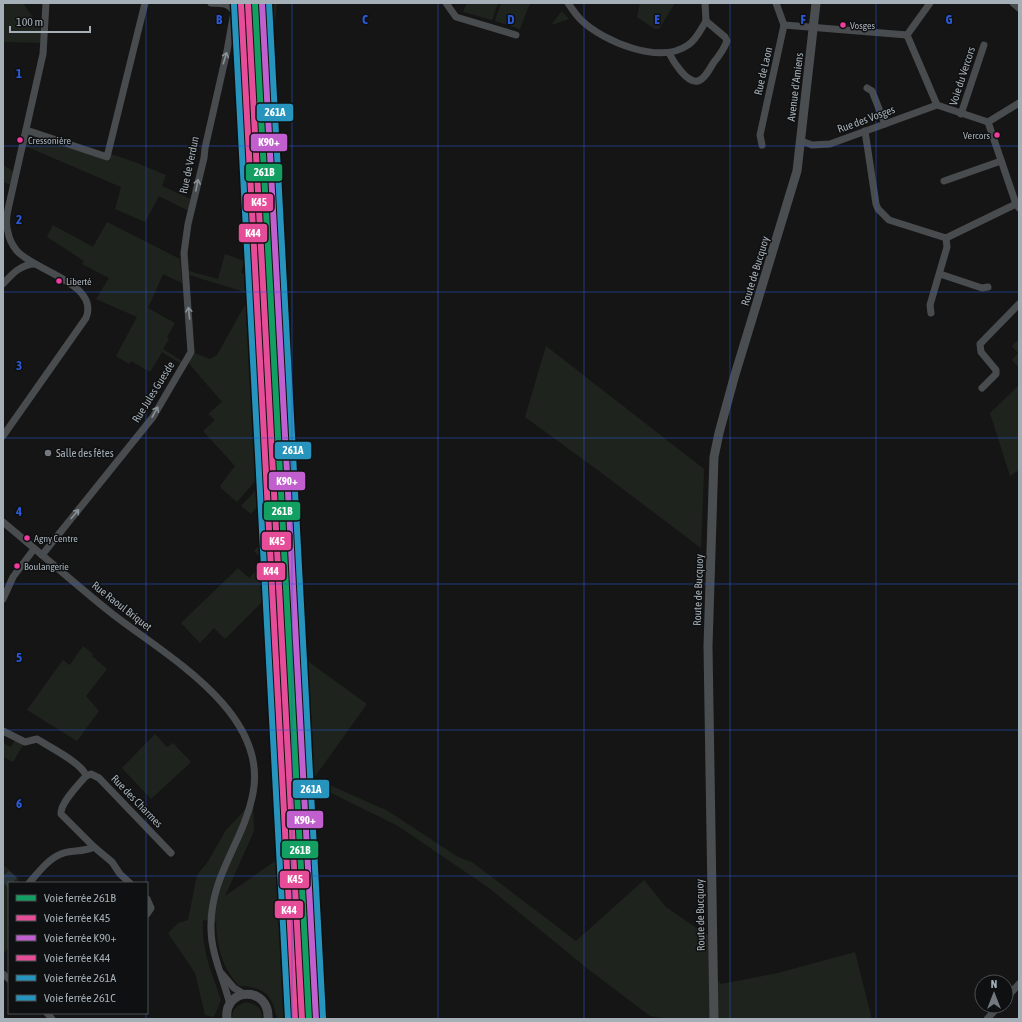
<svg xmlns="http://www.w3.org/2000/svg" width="1022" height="1022" font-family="'Asap Condensed',sans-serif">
<rect width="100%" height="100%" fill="#151515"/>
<g fill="#1e241d">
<polygon points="3,3 23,3 43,33 41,43 3,42"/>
<path d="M229,3H253L293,756L292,775L303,1019H278C275,1014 275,1009 273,1004C267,989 253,986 239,986C222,967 217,947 216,922L203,920C201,950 212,973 221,1000L214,1017L205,1015L195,973L168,933L178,923L188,920L197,875L207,863L226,830L253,801L254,831L225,896L291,850C288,820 289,787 274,760L275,753L288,730L282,616L264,600L225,639L214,628L200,643L181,623L238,568L249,578L265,562L254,551L262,542L274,554L279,555L275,486L251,514L241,506L264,481L258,478L237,502L222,489L220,486L235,466L203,431L215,420L208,414L222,402L186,360L191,352L210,359L217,355L251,294L189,275V271L218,279L225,254L244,261L241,273L257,278V282L262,273V255L242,18L235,16Z"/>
<polygon points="262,3 277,3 274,37 299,617 309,662 367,704 314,778 388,811 458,857 472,862 576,941 644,880 666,907 705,934 713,935 713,975 721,984 778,973 855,952 872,1019 669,1019 650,1016 588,969 489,888 398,826 315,785 312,788 328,1019 316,1019 302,780 303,771 306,768 301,753 289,540 269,109 266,84"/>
<polygon points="467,3 498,3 492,20 463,12"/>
<polygon points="501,3 531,3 528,8 520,29 495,21"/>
<polygon points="640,3 675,3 659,29 655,29 637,17"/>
<polygon points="562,11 569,19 551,25"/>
<polygon points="32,128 132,161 166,175 162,186 193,200 191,212 159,196 145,222 115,209 121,187 25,146 28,131"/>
<polygon points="3,165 13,171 11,185 3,182"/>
<polygon points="107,222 180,259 182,283 163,274 148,308 175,323 167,337 169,339 163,349 185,363 183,365 162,352 150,372 131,361 129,364 116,356 137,317 96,299 109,278 82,264 84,261 47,237 53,225 93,247"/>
<polygon points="1019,339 1019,368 1012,360 1018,353 1012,346"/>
<polygon points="546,346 704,469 701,548 599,471 525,417"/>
<polygon points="1019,385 1019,470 1010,476 990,413"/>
<polygon points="83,646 93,654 92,656 107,669 86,696 99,711 77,741 27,710 63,660 70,665"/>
<polygon points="155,734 167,747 173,743 191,762 151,799 122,768"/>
<polygon points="16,738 25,742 13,762 3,757 3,743 11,747"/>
<polygon points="5,866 19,879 17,883 9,883 9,947 3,953 3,868"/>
<path d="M246,1002C256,1004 263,1008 262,1019H232C232,1009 237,1005 246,1002Z"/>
</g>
<polygon fill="#283438" points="9,871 17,878 12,883 9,883 8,887 3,882 3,876"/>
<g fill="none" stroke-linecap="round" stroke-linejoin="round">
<g stroke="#494c4e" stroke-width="7">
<polyline points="446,3 456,17 516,35"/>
<path d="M568,3C572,9 576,15 581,20C604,42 660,65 688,45C696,40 701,29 706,21"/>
<polyline points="705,3 706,21"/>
<polyline points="1013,3 1019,8"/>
<polyline points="784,25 907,35"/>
<polyline points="907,35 937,105 988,122"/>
<polyline points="907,35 930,3"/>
<path d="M669,53C673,61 687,84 698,81C705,79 710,68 714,62C719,56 724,49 727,41L725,37L706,21"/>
<polyline points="867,88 872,91 885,124"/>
<polyline points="961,114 984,45"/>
<polyline points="988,122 1016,204 1019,208"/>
<polyline points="988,122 1019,103"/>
<polyline points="26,130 107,157 145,3"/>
<polyline points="865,131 876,204 878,209 889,220 946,238 1016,204"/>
<polyline points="801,141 812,145 830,144 937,105"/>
<polyline points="762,145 760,135 784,25 776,3"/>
<polyline points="944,181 1001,161"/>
<polyline points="940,274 982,288 988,287"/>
<path d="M3,284C12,274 21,264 35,264"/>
<polyline points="931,313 930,305 947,247 946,238"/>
<polyline points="982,388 996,374 996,370 981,352 980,344 1019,304"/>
<path d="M3,436L86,318C100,284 35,271 17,251C13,246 9,239 8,232C5,223 7,214 9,205L43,54L46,3"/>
<path d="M3,522C39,552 74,583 110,612C163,654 269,711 253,793C244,842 210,875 211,928C211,955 224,979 230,1005"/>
<path d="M42,555L153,417L191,352L184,253L188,224L204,158L205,148L227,51L234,12C229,2 221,4 211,3"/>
<polyline points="3,599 13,577 34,549"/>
<path d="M3,731L25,742L37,739L42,742C53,749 83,764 86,776"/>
<path d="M86,776C79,784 60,803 61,814L94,847L112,862L120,874L130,883"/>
<polyline points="86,776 91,774 99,778 171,853"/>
<path d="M29,883C38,873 48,859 61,854C71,849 82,853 94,847"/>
<polyline points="147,899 151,908 147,914"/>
<polyline points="3,974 9,979"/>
<polyline points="222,974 234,988 244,994"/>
<polyline points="1006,998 1019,984"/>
<polyline points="47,1013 52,1019"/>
<polyline points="987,1019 999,1006"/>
</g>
<g stroke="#4b4e50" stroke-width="9">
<path d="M227,1019C223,987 270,985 268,1019"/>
<polyline points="714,1019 708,646 714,457 719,433 734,378 797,171 816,3"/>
</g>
<g stroke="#0f1011" stroke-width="9">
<polyline id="rail-1" points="255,3 309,1019"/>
</g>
<g stroke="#0f1011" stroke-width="9">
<polyline id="rail-2" points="248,3 302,1019"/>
</g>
<g stroke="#0f1011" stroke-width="9">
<polyline id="rail-3" points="262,3 316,1019"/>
</g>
<g stroke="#0f1011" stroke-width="9">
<polyline id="rail-4" points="241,4 295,1019"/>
</g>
<g stroke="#0f1011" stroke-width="9">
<polyline id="rail-5" points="269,3 323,1018"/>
</g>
<g stroke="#0f1011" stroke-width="9">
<polyline id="rail-6" points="234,4 288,1019"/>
</g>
<use href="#rail-1" stroke="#129f61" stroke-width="6"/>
<use href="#rail-2" stroke="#e54d99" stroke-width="6"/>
<use href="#rail-3" stroke="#c25fce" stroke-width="6"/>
<use href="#rail-4" stroke="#e54d99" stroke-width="6"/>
<use href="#rail-5" stroke="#2694bd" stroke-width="6"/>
<use href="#rail-6" stroke="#2694bd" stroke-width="6"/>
</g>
<defs><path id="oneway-shaft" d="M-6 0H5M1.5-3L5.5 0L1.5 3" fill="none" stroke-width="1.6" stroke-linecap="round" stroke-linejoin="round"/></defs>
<g stroke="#899198">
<use href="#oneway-shaft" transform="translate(225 58) rotate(-73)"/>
<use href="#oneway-shaft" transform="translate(197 185) rotate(-79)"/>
<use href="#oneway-shaft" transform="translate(189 313) rotate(-96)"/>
<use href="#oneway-shaft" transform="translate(155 412) rotate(-61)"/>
<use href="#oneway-shaft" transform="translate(75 514) rotate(-50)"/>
</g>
<path fill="none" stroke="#2b58d5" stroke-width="1" stroke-opacity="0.55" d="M146,3V883M292,3V1019M438,3V1019M584,3V1019M730,3V1019M876,3V1019M3,146H1019M3,292H1019M3,438H1019M3,584H1019M3,730H1019M3,876H1019M146,1013V1019"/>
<g fill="#f13a9d" stroke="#0f1011" stroke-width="1.5">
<circle cx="843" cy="25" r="3.5"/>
<circle cx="997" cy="135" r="3.5"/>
<circle cx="20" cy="140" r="3.5"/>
<circle cx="59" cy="281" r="3.5"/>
<circle cx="27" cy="538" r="3.5"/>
<circle cx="17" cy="566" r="3.5"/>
</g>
<circle fill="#73797e" stroke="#0f1011" stroke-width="1.5" cx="48" cy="453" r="4"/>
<g text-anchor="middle" stroke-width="3" stroke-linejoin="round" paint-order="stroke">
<g font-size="10" fill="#a5afb7" stroke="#0f1011" text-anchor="start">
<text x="850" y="29">Vosges</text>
<text x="990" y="139" text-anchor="end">Vercors</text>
<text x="28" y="144">Cressonière</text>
<text x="66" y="285">Liberté</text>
<text x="34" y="542">Agny Centre</text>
<text x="24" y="570">Boulangerie</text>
</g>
<g font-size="11" fill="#a5afb7" stroke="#0f1011">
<text transform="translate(763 71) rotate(-77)" y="4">Rue de Laon</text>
<text transform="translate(962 76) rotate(-72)" y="4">Voie du Vercors</text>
<text transform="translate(795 87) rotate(-83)" y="4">Avenue d'Amiens</text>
<text transform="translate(866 119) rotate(-20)" y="4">Rue des Vosges</text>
<text transform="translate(189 165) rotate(-78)" y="4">Rue de Verdun</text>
<text transform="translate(755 271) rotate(-73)" y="4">Route de Bucquoy</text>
<text transform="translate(153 392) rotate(-58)" y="4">Rue Jules Guesde</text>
<text transform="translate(698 590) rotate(-88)" y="4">Route de Bucquoy</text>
<text transform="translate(122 606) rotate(38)" y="4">Rue Raoul Briquet</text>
<text transform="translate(137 801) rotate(46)" y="4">Rue des Charmes</text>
<text transform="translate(700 915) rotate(-91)" y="4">Route de Bucquoy</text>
</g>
<g font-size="11" fill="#a5afb7" stroke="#0f1011" text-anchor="start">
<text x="56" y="457">Salle des fêtes</text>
</g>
</g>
<g font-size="13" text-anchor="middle" font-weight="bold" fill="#2b58d5" stroke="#0f1011" stroke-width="3" stroke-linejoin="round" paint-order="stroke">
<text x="219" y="24">B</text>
<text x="365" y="24">C</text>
<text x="511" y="24">D</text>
<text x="657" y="24">E</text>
<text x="803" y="24">F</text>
<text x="949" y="24">G</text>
<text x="19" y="78">1</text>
<text x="19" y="224">2</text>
<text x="19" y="370">3</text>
<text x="19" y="516">4</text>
<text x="19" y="662">5</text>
<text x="19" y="808">6</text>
</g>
<g stroke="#0f1011" stroke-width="1.5">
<rect x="256" y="103" width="38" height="19" rx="4" fill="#2694bd"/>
<rect x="250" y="133" width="38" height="19" rx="4" fill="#c25fce"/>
<rect x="245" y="163" width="38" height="19" rx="4" fill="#129f61"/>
<rect x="243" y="193" width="31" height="19" rx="4" fill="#e54d99"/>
<rect x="238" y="223" width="30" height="20" rx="4" fill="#e54d99"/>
<rect x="274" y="441" width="38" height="19" rx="4" fill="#2694bd"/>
<rect x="268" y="471" width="38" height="20" rx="4" fill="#c25fce"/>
<rect x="263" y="501" width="38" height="20" rx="4" fill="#129f61"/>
<rect x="261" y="531" width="31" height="20" rx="4" fill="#e54d99"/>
<rect x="256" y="562" width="30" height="19" rx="4" fill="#e54d99"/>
<rect x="292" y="779" width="38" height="20" rx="4" fill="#2694bd"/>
<rect x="286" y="810" width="38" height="19" rx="4" fill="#c25fce"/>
<rect x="281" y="840" width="38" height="19" rx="4" fill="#129f61"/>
<rect x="279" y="870" width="31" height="19" rx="4" fill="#e54d99"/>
<rect x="274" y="900" width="30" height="19" rx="4" fill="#e54d99"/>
</g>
<g font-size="11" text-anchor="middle" font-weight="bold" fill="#fff">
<text x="275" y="116">261A</text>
<text x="269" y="146">K90+</text>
<text x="264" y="176">261B</text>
<text x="259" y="206">K45</text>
<text x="253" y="237">K44</text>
<text x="293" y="454">261A</text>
<text x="287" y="485">K90+</text>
<text x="282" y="515">261B</text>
<text x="277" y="545">K45</text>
<text x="271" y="575">K44</text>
<text x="311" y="793">261A</text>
<text x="305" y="824">K90+</text>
<text x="300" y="854">261B</text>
<text x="295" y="883">K45</text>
<text x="289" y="914">K44</text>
</g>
<rect width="1022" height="1022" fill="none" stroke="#a5afb7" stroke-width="8"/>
<rect x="8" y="882" width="140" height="132" fill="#0f1011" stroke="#4b5053"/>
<rect x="16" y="895" width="20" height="6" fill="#129f61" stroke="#4b5053"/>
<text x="44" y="902" font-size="12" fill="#a5afb7">Voie ferrée 261B</text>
<rect x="16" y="915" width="20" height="6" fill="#e54d99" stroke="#4b5053"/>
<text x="44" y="922" font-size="12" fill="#a5afb7">Voie ferrée K45</text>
<rect x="16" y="935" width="20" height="6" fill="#c25fce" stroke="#4b5053"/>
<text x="44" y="942" font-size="12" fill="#a5afb7">Voie ferrée K90+</text>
<rect x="16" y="955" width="20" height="6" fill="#e54d99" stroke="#4b5053"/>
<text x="44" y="962" font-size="12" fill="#a5afb7">Voie ferrée K44</text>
<rect x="16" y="975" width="20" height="6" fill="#2694bd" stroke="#4b5053"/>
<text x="44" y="982" font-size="12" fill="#a5afb7">Voie ferrée 261A</text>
<rect x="16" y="995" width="20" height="6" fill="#2694bd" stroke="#4b5053"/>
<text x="44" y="1002" font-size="12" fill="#a5afb7">Voie ferrée 261C</text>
<g transform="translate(994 994)"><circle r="19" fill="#0f1011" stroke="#4b5053"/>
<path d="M0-3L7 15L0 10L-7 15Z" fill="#73797e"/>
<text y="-6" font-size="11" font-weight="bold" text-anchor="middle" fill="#a5afb7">N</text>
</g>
<path d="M10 26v6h80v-6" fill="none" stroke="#a5afb7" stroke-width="2"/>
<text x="16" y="26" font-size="12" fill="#a5afb7" stroke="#0f1011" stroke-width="3" paint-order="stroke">100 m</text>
</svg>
